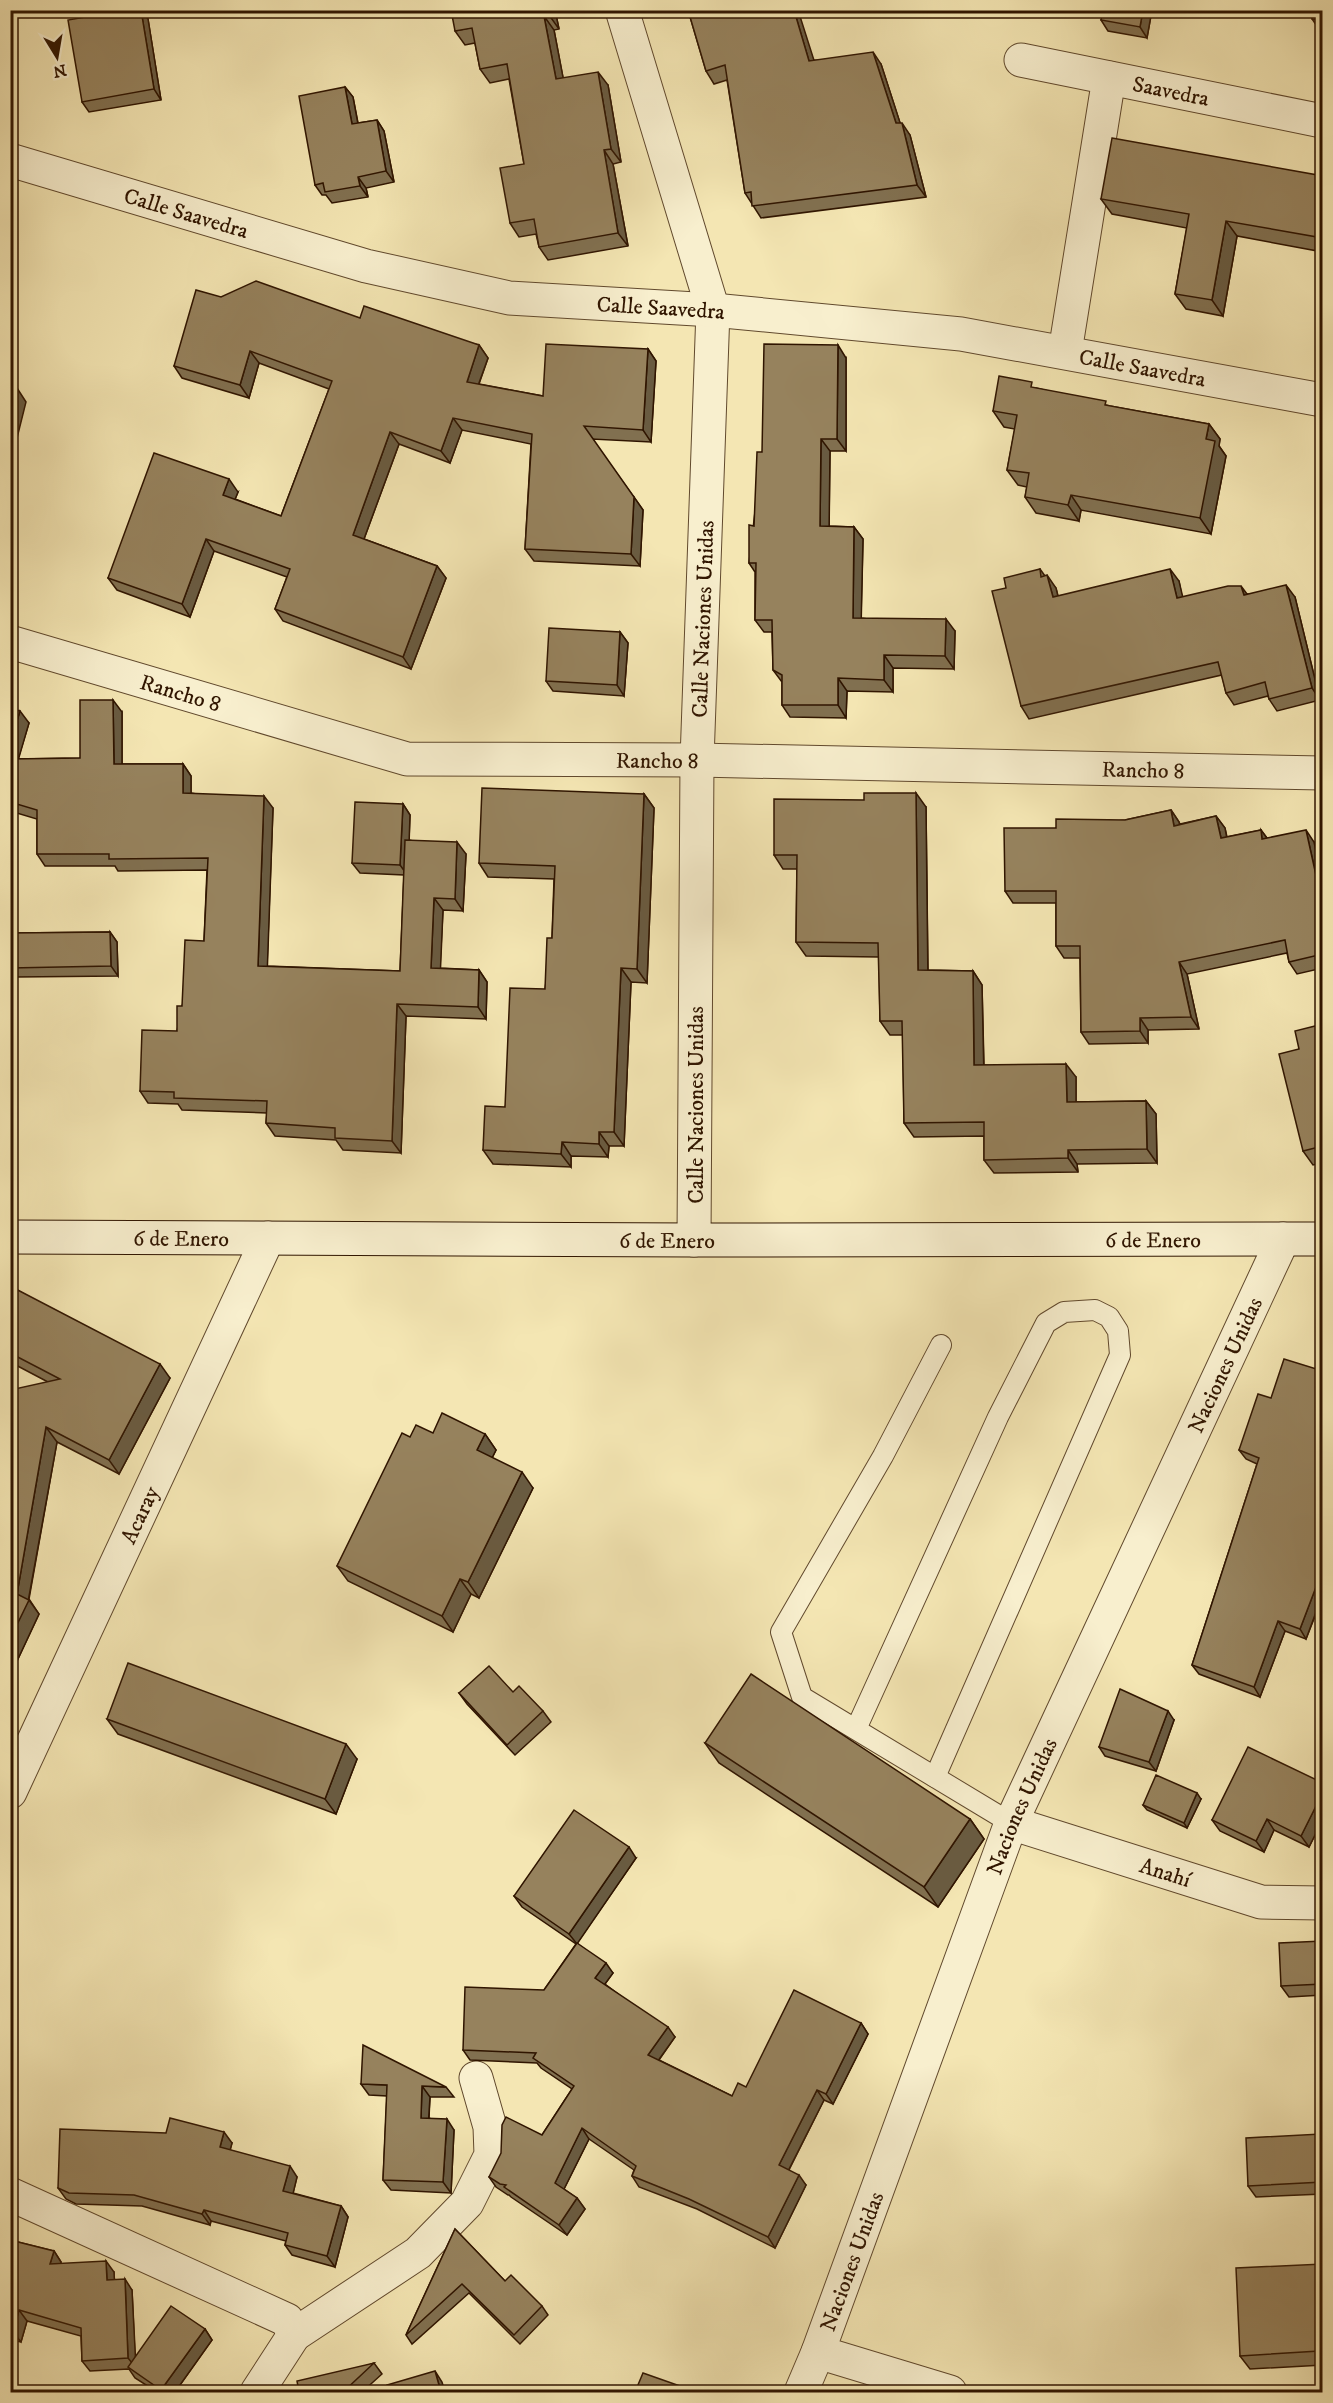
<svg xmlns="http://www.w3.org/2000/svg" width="1333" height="2403" font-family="'IM FELL DW Pica',serif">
<rect width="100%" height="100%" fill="#f4e6b3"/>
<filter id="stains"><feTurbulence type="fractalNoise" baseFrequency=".00333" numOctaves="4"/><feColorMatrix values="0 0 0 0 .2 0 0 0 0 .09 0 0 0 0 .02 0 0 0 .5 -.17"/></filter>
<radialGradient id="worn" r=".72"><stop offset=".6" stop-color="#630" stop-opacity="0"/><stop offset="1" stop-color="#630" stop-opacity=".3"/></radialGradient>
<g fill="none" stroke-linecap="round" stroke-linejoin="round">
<g stroke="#61492d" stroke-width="22">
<g id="lane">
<polyline points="941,1345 883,1456 781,1632 802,1697 1011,1823"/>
<polyline points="856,1729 998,1417 1046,1323 1064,1312 1095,1310 1109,1317 1118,1331 1120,1355 935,1777"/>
</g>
</g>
<g stroke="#61492d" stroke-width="35">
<g id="street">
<polyline points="622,10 713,310 697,760 694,1240"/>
<path id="s1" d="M1021,60L1322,121"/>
<path id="s2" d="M10,160L366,266L509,298L713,310L961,334L1322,400"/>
<polyline points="1065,352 1109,78"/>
<path id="s3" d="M10,642L407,759L697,760L1322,773"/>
<path id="s4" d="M10,1792L268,1238"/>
<path id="s5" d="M1011,1823L1261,1902L1322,1903"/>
<polyline points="10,2194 287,2320 294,2335 257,2392"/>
<polyline points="294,2335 418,2253 467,2203 491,2155 490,2127 476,2078"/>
<polyline points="818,2352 950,2392"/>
<path id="s6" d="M801,2392L818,2352L1011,1823L1283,1239"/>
</g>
</g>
<g stroke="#301500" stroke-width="35">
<g id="secondary">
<path id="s7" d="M10,1237L694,1240L1322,1239"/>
</g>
</g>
<use href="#lane" stroke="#f8efce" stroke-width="20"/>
<use href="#street" stroke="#f8efce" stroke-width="33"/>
<use href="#secondary" stroke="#f8efce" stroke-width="33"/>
</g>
<g fill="#817050" stroke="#301500" stroke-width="1.5">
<polygon points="555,10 559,29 554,30 563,78 608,85 621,162 613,164 628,246 548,260 539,247 536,234 519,237 510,223 524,164 509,79 490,83 480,69 475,43 465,45 455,31"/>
<polygon points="688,10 814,60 881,64 900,123 910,135 926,197 761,218 745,193 727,80 714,84 706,71"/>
<polygon points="1152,10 1147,38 1108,31 1101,20"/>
<polygon points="1323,10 1323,32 1321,32 1312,19"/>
<polygon points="148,19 161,100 89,112 82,102"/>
<polygon points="345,87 353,97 358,123 377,120 384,131 394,182 366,188 368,197 332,203 326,195 322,195 315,185"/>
<polygon points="1323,176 1323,252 1237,236 1223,316 1186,309 1175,294 1187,228 1112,214 1101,199"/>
<polygon points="1323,266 1323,312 1316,302"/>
<polygon points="221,297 360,318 479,345 488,358 479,384 543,396 648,349 656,361 651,442 592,439 643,510 640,566 534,561 525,549 531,444 462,430 450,463 399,444 364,539 437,566 446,578 411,669 283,621 275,609 287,577 214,551 190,617 117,590 108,578 238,492 235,499 281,516 329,389 259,363 249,398 182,378 174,366"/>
<polygon points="846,358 846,451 830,451 829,526 854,527 863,539 861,618 955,631 954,669 893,668 893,692 847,691 846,718 790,717 782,705 782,682 773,670 772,632 764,632 755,620 755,572 749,563 762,452"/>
<polygon points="1036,388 1110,406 1209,424 1220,439 1219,446 1226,456 1211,534 1081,510 1079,521 1036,513 1025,497 1027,487 1018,485 1007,470 1015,429 1004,427 993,411"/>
<polygon points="1040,569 1045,576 1056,588 1058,596 1179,581 1182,597 1247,594 1295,597 1320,700 1277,711 1269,699 1268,696 1234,705 1226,693 1222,675 1029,719 1021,706 1006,588"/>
<polygon points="620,632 628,643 624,696 553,691 546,681"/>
<polygon points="10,708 29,723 18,759 80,758 122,712 122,764 183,764 191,776 191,793 273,808 267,966 400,971 404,875 360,873 352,863 403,804 410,815 409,840 466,854 463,911 443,910 440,968 479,970 487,982 486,1019 406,1016 401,1153 343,1150 336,1140 275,1136 266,1123 267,1113 182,1110 178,1104 148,1103 140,1091 177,1031 182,1006 204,941 207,870 118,871 115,866 45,866 37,854 37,819 10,811"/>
<polygon points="644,794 654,808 647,983 631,982 624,1146 609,1146 608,1157 571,1156 571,1167 493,1164 483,1150 505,1107 545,989 552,938 554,879 488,877 479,863"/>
<polygon points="926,807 928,970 973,971 982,985 984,1065 1076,1077 1076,1102 1146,1101 1156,1114 1157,1163 1077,1164 1078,1172 994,1173 984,1160 984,1136 914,1137 904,1123 903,1035 890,1035 880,1021 879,957 806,956 796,942 797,869 783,869 774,855"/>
<polygon points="1171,810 1179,822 1180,824 1216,816 1225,828 1227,837 1261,830 1267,838 1314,842 1323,881 1323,968 1297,974 1289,962 1287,953 1187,974 1199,1029 1148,1030 1148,1043 1089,1044 1081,1032 1080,958 1064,958 1056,946 1056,903 1013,903 1005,891 1056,828 1125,820"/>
<polygon points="10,880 14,933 110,932 117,942 118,976 16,977 17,987 10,986"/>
<polygon points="1323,1024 1323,1163 1313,1165 1303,1151 1299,1049"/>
<polygon points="10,1286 170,1378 119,1474 57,1442 29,1599 39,1614 10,1676 48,1382 10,1362"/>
<polygon points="1323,1371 1323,1596 1306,1639 1285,1631 1260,1697 1199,1674 1192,1665 1257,1464 1246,1459 1239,1450 1271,1398"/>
<polygon points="433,1433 485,1434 496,1450 492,1458 533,1488 479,1598 471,1594 453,1632 348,1581 337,1566 410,1437"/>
<polygon points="513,1692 543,1711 551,1722 515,1755 467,1704 459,1693"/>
<polygon points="107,1719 357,1759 336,1814 118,1734"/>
<polygon points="1174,1720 1156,1771 1105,1756 1099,1747"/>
<polygon points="705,1743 970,1819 984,1839 938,1907 719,1763"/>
<polygon points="1323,1783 1323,1819 1309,1847 1274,1830 1264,1852 1220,1831 1212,1820"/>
<polygon points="1201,1799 1187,1828 1147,1810 1143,1805"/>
<polygon points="636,1858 577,1943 613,1973 605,1984 675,2037 659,2060 732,2096 746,2087 861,2023 868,2034 833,2104 824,2100 789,2170 806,2185 775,2248 697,2209 639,2187 632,2176 634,2170 589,2139 564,2189 577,2198 585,2209 567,2235 511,2197 509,2195 508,2195 496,2187 489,2177 542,2135 572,2089 541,2068 537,2063 470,2060 463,2050 544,1990 576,1944 522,1907 514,1896"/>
<polygon points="1323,1941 1323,1995 1289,1997 1281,1986"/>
<polygon points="361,2084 446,2087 454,2097 430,2097 429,2118 454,2130 451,2193 391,2190 383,2180 387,2096 369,2095"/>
<polygon points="1321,2134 1323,2135 1323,2194 1256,2197 1248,2186"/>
<polygon points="232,2143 230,2150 297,2177 293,2193 341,2206 348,2217 335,2267 292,2255 285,2245 286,2241 211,2221 210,2225 142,2206 76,2204 66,2199 58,2188"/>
<polygon points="455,2229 505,2281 542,2306 548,2315 520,2344 469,2293 412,2344 406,2335"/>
<polygon points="10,2240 54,2251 61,2262 61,2264 114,2272 114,2279 132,2290 135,2356 205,2329 212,2340 175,2392 157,2392 135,2378 129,2369 90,2371 82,2361 81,2336 27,2321 21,2342 10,2340"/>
<polygon points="1323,2264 1323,2365 1250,2369 1240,2356"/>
<polygon points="374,2363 382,2374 362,2392 299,2392"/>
</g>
<g fill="#695b41" stroke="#301500" stroke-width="1.5">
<polygon points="141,10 142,10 148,19 161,100 154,89"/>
<polygon points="548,10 555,10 559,29 549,15"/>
<polygon points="794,10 798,10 818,73 809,61"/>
<polygon points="1143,10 1152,10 1147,38 1140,27"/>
<polygon points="544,16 554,30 566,93 556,79"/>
<polygon points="873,52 881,64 904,135 896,123"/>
<polygon points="598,72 608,85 621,162 611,149"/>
<polygon points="345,87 353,97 360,135 352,124"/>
<polygon points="377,120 384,131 394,182 386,171"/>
<polygon points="902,123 910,135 926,197 917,185"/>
<polygon points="604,150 613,164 628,246 618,233"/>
<polygon points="358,177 366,188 368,197 360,186"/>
<polygon points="1226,221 1237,236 1223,316 1212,300"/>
<polygon points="479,345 488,358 475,394 467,382"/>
<polygon points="838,345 846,358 846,451 837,439"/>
<polygon points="648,349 656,361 651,442 643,430"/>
<polygon points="250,351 259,363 249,398 240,385"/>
<polygon points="17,388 26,402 10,466 10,415"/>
<polygon points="453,418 462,430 450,463 441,451"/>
<polygon points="1209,424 1220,439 1219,446 1226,456 1211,534 1200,518 1206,439"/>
<polygon points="390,432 399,444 361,547 353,535"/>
<polygon points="821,439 830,451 829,539 820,526"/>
<polygon points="229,479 238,492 232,507 223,495"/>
<polygon points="1071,495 1081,510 1079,521 1068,505"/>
<polygon points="634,497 643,510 640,566 631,554"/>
<polygon points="854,527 863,539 861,630 853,618"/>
<polygon points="206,539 214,551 190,617 182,604"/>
<polygon points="437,566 446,578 411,669 403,657"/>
<polygon points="1170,569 1179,581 1186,611 1177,598"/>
<polygon points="1047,575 1056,588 1061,609 1053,597"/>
<polygon points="1286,585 1295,597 1320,700 1312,688"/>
<polygon points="1241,586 1250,598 1244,595"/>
<polygon points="946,619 955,631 954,669 945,656"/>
<polygon points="620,632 628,643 624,696 617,685"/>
<polygon points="884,655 893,668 893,692 884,680"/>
<polygon points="838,678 847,691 846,718 838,705"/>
<polygon points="113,700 122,712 122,776 114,764"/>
<polygon points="20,711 29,723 15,771 10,765 10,744"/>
<polygon points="183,764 191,776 191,805 183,793"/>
<polygon points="916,793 926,807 928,984 918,970"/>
<polygon points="644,794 654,808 647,983 637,969"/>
<polygon points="264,796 273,808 267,978 258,966"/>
<polygon points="403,804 410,815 408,876 400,865"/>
<polygon points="1171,810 1179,822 1182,837 1174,826"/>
<polygon points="1216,816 1225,828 1229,850 1221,838"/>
<polygon points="1261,830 1269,841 1262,839"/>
<polygon points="1306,830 1314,842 1323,881 1323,907"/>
<polygon points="457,842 466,854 463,911 455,899"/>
<polygon points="10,880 14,943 10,938"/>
<polygon points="434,898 443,910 440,980 431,968"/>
<polygon points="110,932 117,942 118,976 111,966"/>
<polygon points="1179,962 1187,974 1199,1029 1191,1017"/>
<polygon points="621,968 631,982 624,1146 614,1132"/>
<polygon points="10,969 16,977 17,987 10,978"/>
<polygon points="479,970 487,982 486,1019 478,1007"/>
<polygon points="973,971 982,985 984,1079 974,1065"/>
<polygon points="397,1004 406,1016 401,1153 392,1141"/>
<polygon points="1140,1018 1148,1030 1148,1043 1140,1031"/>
<polygon points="1066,1064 1076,1077 1076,1116 1067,1102"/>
<polygon points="1146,1101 1156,1114 1157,1163 1147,1149"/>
<polygon points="599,1132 609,1146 608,1157 599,1144"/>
<polygon points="562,1142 571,1156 571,1167 561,1154"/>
<polygon points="1068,1150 1077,1164 1078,1172 1068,1158"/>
<polygon points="160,1364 170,1378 119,1474 109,1460"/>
<polygon points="46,1427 57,1442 28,1602 29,1600 39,1614 10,1676 10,1639 17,1594"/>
<polygon points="1323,1429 1323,1456 1317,1448"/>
<polygon points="485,1434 496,1450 488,1466 477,1450"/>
<polygon points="522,1472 533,1488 479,1598 468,1582"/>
<polygon points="460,1579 471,1594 453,1632 442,1616"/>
<polygon points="1316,1587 1322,1596 1306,1639 1300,1629"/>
<polygon points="1278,1621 1285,1631 1260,1697 1254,1687"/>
<polygon points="1168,1711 1174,1720 1156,1771 1149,1762"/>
<polygon points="346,1744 357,1759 336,1814 325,1799"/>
<polygon points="1323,1792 1323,1819 1309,1847 1301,1836"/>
<polygon points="1197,1793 1201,1799 1187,1828 1184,1823"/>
<polygon points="970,1819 984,1839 938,1907 924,1887"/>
<polygon points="1267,1819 1274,1830 1264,1852 1256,1841"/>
<polygon points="629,1847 636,1858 577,1944 569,1934"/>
<polygon points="606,1963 613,1973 602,1988 595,1978"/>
<polygon points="861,2023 868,2034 833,2104 826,2094"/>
<polygon points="668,2027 675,2037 655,2065 648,2055"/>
<polygon points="422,2086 430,2097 428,2129 421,2118"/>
<polygon points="817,2090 824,2100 786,2175 779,2165"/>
<polygon points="447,2119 454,2130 451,2193 443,2182"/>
<polygon points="582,2128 589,2139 562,2193 555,2183"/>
<polygon points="224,2132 232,2143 228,2158 220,2147"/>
<polygon points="290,2166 297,2177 291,2202 283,2191"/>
<polygon points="799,2175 806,2185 775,2248 768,2237"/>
<polygon points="577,2198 585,2209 567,2235 559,2225"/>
<polygon points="341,2206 348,2217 335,2267 327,2256"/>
<polygon points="204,2210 211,2221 210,2225 202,2214"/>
<polygon points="54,2251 61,2262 58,2275 50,2264"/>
<polygon points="106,2261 114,2272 115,2291 107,2280"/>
<polygon points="125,2279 132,2290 136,2368 128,2358"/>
<polygon points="19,2310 27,2321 21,2342 13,2332"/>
<polygon points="1318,2324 1323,2331 1323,2356 1319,2351"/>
<polygon points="205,2329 212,2340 175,2392 163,2392 161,2390"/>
<polygon points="435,2371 442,2382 445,2392 441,2392"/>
</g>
<g fill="#96825d" stroke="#301500" stroke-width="1.5">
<polygon points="125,10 141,10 154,89 82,102 68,20"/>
<polygon points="451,10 548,10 549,15 544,16 556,79 598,72 611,149 604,150 618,233 539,247 534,219 510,223 500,168 524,164 507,64 480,69 472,28 455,31"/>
<polygon points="688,10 794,10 809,61 873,52 896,123 902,123 917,185 752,206 751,192 745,193 725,65 706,71"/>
<polygon points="1103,10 1143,10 1140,27 1101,20"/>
<polygon points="1313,10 1323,10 1323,21 1312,19"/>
<polygon points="345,87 352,124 377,120 386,171 358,177 360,186 325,192 323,183 315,185 299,96"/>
<polygon points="1112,138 1323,176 1323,238 1226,221 1212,300 1175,294 1189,214 1101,199"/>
<polygon points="1323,266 1323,303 1316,302"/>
<polygon points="256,281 360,318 364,306 479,345 467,382 543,396 546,344 648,349 643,430 584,426 634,497 631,554 525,549 532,434 453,418 441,451 390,432 353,535 437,566 403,657 275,609 290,569 206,539 182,604 108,578 154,453 229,479 223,495 281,516 332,381 250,351 240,385 174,366 196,290 221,297"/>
<polygon points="764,344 838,345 837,439 821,439 820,526 854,527 853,618 946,619 945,656 884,655 884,680 838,678 838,705 782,705 782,675 773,670 772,620 755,620 756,563 749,563 749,525 754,526 757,452 762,452"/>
<polygon points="999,376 1032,382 1031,387 1106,401 1105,405 1209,424 1206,439 1215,441 1200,518 1071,495 1068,505 1025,497 1029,473 1007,470 1017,415 993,411"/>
<polygon points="10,387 17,388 10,415"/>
<polygon points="1040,569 1041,577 1047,575 1053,597 1170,569 1177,598 1228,586 1241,586 1244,595 1286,585 1312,688 1269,699 1265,682 1226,693 1218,662 1021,706 992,591 1006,588 1004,578"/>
<polygon points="549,628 620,632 617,685 546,681"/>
<polygon points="1323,661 1323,690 1318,689"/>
<polygon points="80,700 113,700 114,764 183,764 183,793 264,796 258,966 400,971 405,840 457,842 455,899 434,898 431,968 479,970 478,1007 397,1004 392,1141 335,1138 335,1128 266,1123 267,1101 174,1098 174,1092 140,1091 142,1030 177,1031 177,1006 182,1006 185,940 204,941 208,858 109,859 109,854 37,854 37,810 10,802 10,759 80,758"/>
<polygon points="10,708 20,711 10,744"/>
<polygon points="482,788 644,794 637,969 621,968 614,1132 599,1132 599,1144 562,1142 561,1154 483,1150 485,1106 505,1107 510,988 545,989 547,938 552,938 555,866 479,863"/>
<polygon points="864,793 916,793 918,970 973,971 974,1065 1066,1064 1067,1102 1146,1101 1147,1149 1068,1150 1068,1158 984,1160 984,1122 904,1123 902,1021 880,1021 878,943 796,942 797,855 774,855 774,799 864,800"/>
<polygon points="355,802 403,804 400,865 352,863"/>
<polygon points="1171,810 1174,826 1216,816 1221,838 1261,830 1262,839 1306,830 1323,907 1323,954 1289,962 1285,940 1179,962 1191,1017 1140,1018 1140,1031 1081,1032 1080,946 1056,946 1056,891 1005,891 1004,828 1056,828 1056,819 1125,820"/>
<polygon points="110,932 111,966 10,968 10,933"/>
<polygon points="1323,1024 1323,1146 1303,1151 1279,1054 1299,1049 1295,1031"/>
<polygon points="10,1286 160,1364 109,1460 46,1427 17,1594 29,1600 10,1639 10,1390 60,1379 10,1353"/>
<polygon points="1284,1359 1323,1371 1323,1429 1317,1448 1323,1450 1323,1589 1316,1587 1300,1629 1278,1621 1254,1687 1192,1665 1259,1458 1239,1450 1258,1394 1271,1398"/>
<polygon points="442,1413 485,1434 477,1450 522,1472 468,1582 460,1579 442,1616 337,1566 402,1433 410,1437 416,1425 433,1433"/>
<polygon points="128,1663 346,1744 325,1799 107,1719"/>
<polygon points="489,1666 513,1692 519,1686 543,1711 507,1745 459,1693"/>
<polygon points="751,1674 970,1819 924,1887 705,1743"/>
<polygon points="1120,1689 1168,1711 1149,1762 1099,1747"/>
<polygon points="1248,1747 1323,1783 1323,1792 1301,1836 1267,1819 1256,1841 1212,1820"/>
<polygon points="1156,1775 1197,1793 1184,1823 1143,1805"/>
<polygon points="574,1810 629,1847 569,1934 514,1896"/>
<polygon points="1323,1941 1323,1984 1281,1986 1279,1943"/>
<polygon points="577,1943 606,1963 595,1978 668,2027 648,2055 732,2096 738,2083 746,2087 794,1990 861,2023 826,2094 817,2090 779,2165 799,2175 768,2237 689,2199 632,2176 636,2166 582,2128 555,2183 577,2198 559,2225 504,2187 506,2185 500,2184 489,2177 501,2153 502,2125 506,2117 542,2135 574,2086 533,2058 536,2053 463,2050 465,1987 544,1990"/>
<polygon points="363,2045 446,2087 422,2086 421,2118 447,2119 443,2182 383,2180 387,2085 361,2084"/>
<polygon points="170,2118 224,2132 220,2147 290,2166 283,2191 341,2206 327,2256 285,2245 288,2233 204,2210 202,2214 134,2195 69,2193 58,2188 60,2129 166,2133"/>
<polygon points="1321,2134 1323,2182 1248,2186 1246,2138"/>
<polygon points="455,2229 505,2281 511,2275 542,2306 514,2335 462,2284 406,2335"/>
<polygon points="10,2240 54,2251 50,2264 106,2261 107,2280 125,2279 128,2358 82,2361 81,2328 19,2310 13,2332 10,2331"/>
<polygon points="1323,2264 1323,2324 1318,2324 1319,2351 1240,2356 1236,2268"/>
<polygon points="171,2306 205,2329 161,2390 128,2367"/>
<polygon points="374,2363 343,2392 299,2392 297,2381"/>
<polygon points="435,2371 441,2392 389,2392 387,2385"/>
<polygon points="643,2373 697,2392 635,2392"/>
</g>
<g text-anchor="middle" stroke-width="4.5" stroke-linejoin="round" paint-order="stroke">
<g font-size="22" fill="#301500" stroke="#f8efce">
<text dy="8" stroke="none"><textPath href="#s1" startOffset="153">Saavedra</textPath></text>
<text dy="8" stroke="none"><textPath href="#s2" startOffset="184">Calle Saavedra</textPath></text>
<text dy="8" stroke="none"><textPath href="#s2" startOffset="670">Calle Saavedra</textPath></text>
<text dy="8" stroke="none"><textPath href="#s2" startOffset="1156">Calle Saavedra</textPath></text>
<text transform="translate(702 619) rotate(-88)" y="8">Calle Naciones Unidas</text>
<text dy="8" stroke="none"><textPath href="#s3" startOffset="178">Rancho 8</textPath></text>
<text dy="8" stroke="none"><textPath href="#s3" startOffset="664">Rancho 8</textPath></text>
<text dy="8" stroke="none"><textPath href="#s3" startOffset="1150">Rancho 8</textPath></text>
<text transform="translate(695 1105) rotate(-90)" y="8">Calle Naciones Unidas</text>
<text dy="8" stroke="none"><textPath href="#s7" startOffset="171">6 de Enero</textPath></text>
<text dy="8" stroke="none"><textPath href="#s7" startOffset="1143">6 de Enero</textPath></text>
<text dy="8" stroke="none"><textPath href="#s7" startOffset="657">6 de Enero</textPath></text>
<text dy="8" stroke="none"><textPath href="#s6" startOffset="1112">Naciones Unidas</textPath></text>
<text dy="8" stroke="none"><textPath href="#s4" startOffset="306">Acaray</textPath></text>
<text dy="8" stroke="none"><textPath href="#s6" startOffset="626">Naciones Unidas</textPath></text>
<text dy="8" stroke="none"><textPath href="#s5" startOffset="162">Anahí</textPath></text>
<text dy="8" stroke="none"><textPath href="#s6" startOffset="140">Naciones Unidas</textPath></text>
</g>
</g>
<rect width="1333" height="2403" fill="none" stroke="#f4e6b3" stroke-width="36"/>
<rect x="12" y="12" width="1309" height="2379" fill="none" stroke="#301500" stroke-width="3"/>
<rect x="18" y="18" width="1297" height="2367" fill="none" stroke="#301500" stroke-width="1.5"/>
<g transform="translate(57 57) rotate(169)" stroke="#f8efce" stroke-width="4.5" paint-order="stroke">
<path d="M0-4.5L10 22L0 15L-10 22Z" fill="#301500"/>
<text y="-9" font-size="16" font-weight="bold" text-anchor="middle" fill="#301500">N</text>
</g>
<rect width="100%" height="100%" filter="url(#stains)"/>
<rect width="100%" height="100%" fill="url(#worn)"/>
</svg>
